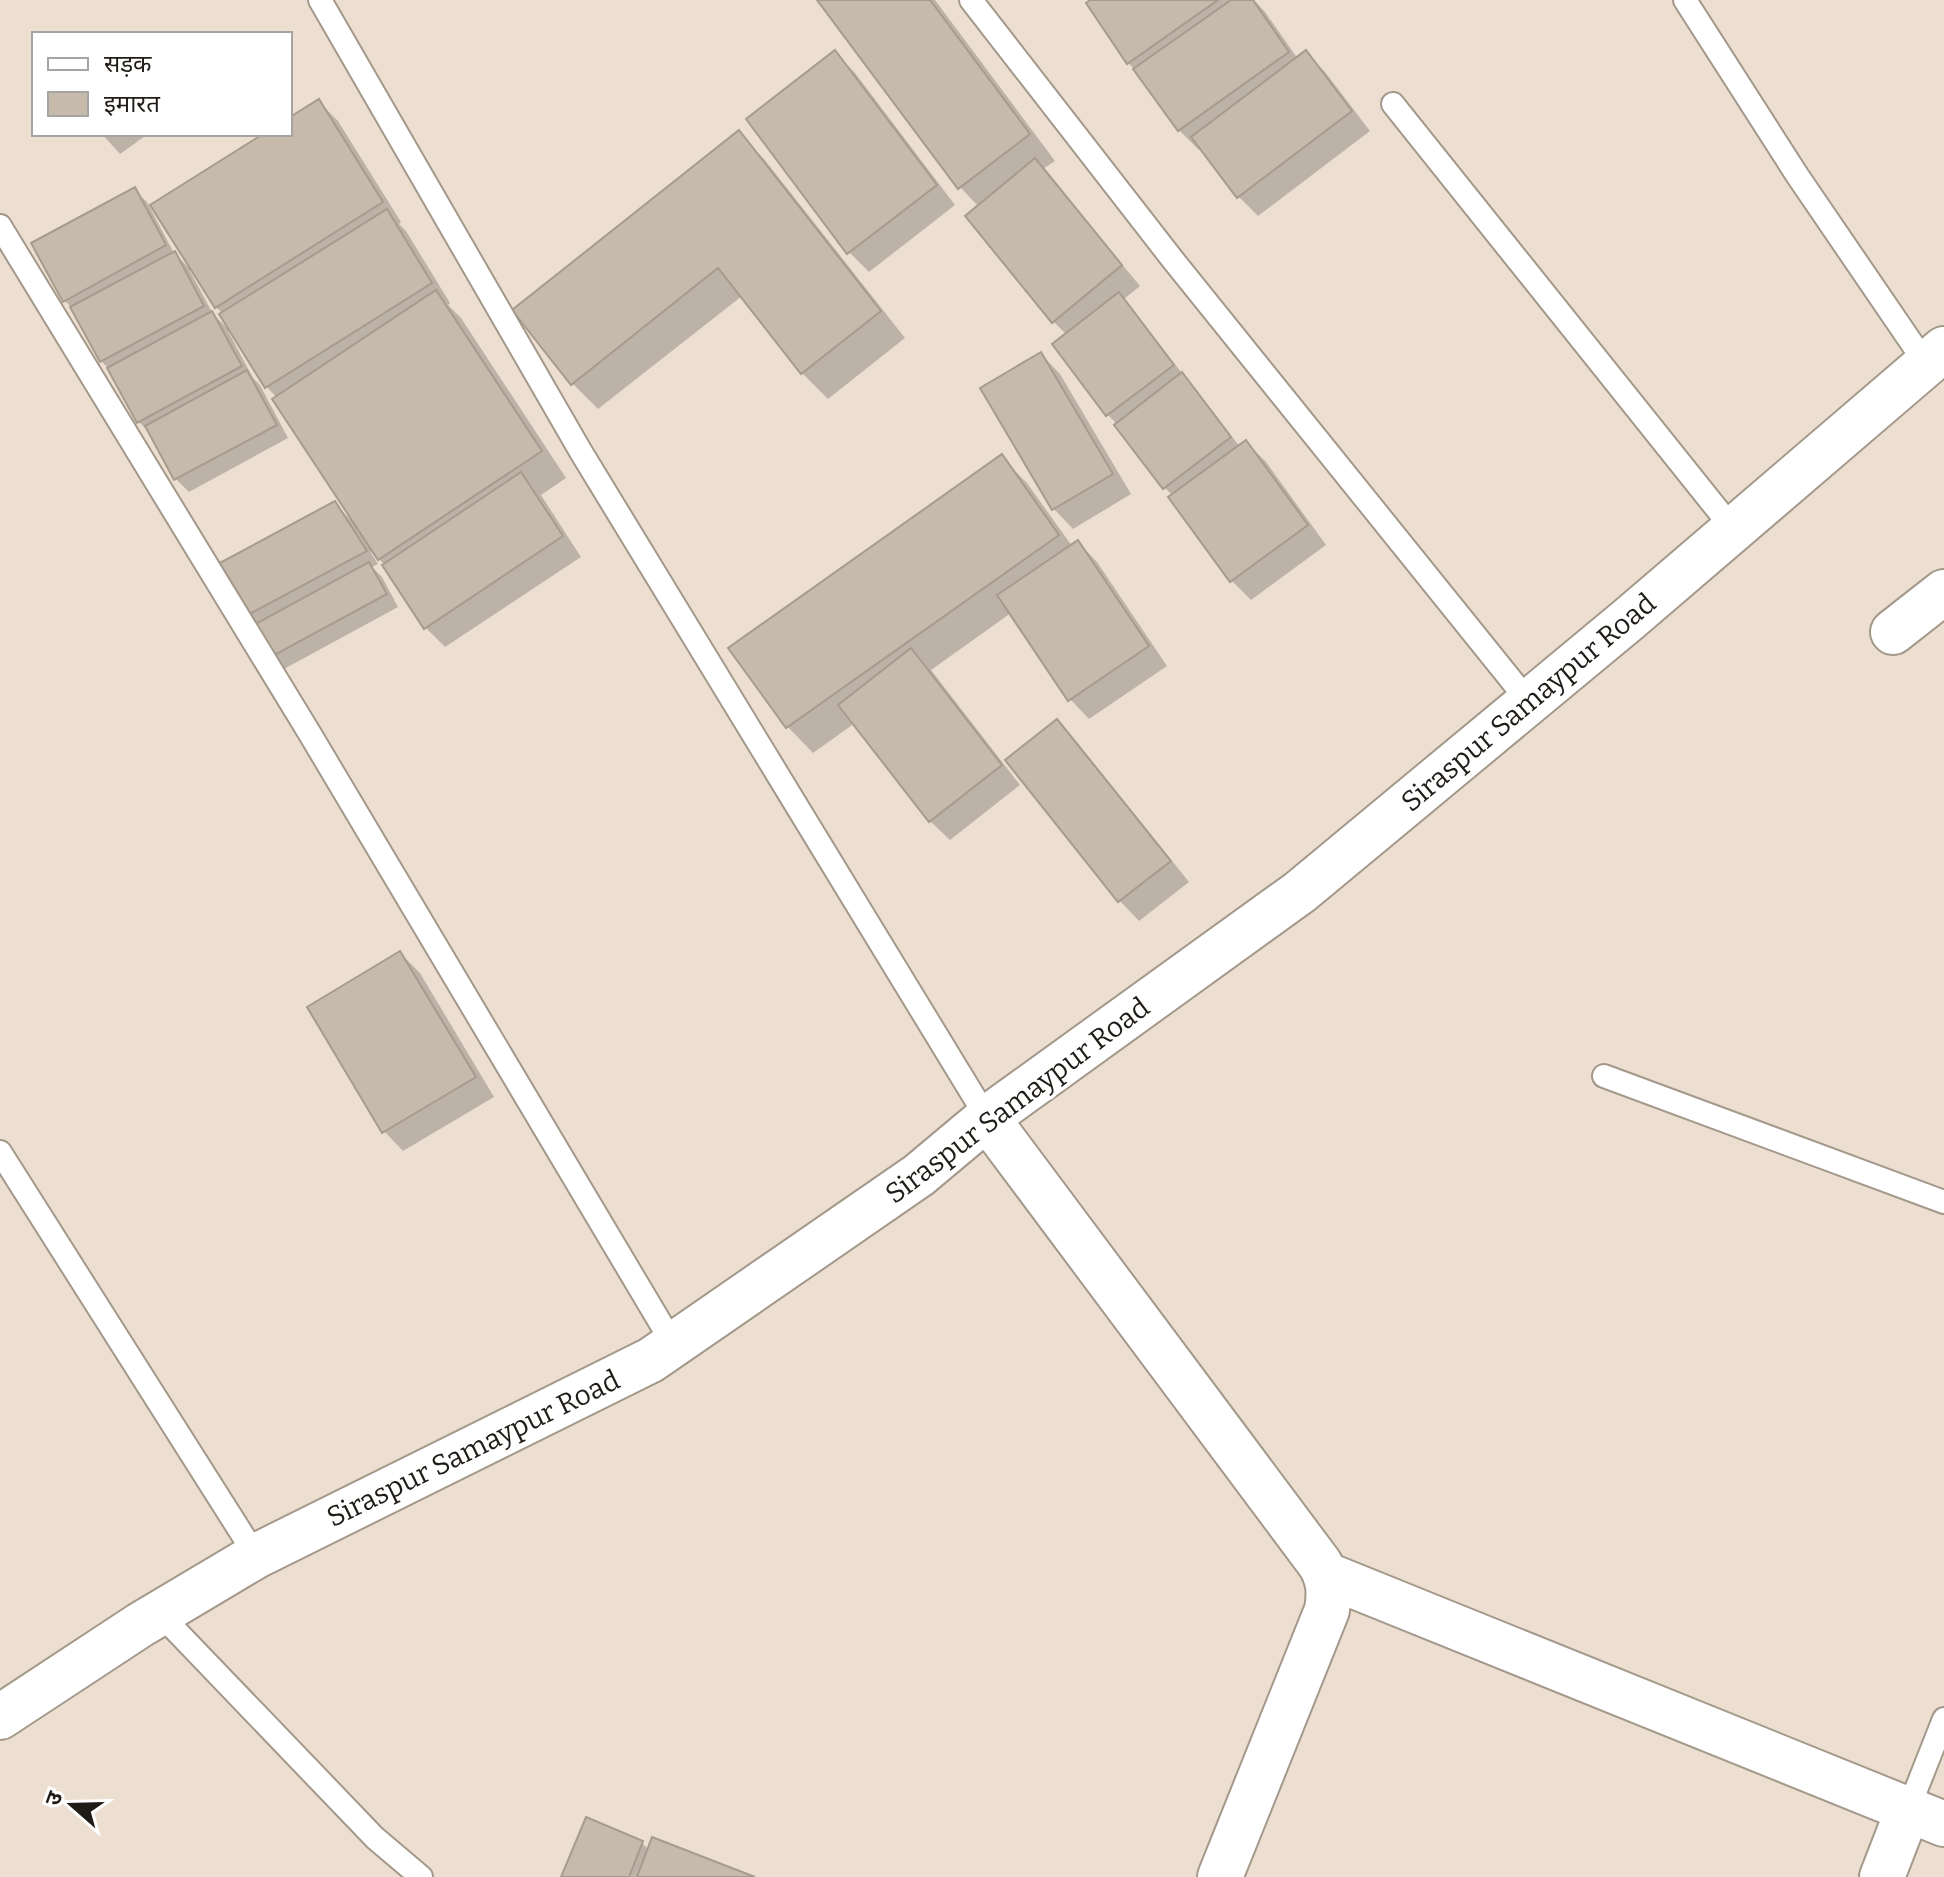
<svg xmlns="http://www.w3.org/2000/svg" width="1944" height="1877" font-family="Bitter,'Noto Sans Devanagari',serif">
<rect width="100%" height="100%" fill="#ecdfd2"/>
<g fill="#0003" fill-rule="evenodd">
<polygon points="820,0 935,0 1055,161 1043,169 1140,286 1124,299 1132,308 1184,376 1195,388 1240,447 1246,442 1266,462 1326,545 1251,600 1231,580 1173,496 1164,487 1117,424 1108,415 1055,344 1067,335 1054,322 968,216 979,207 960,187"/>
<polygon points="1094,0 1254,0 1265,12 1298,59 1306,52 1325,72 1370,131 1258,216 1239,197 1202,148 1199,150 1179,130 1139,73 1128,63"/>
<polygon points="835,53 855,73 955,205 869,272 849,252"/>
<path d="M318,101L338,121L401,222L399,224L406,231L450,303L448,305L461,318L566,478L541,495L581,557L445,647L426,628L384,564L372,552L371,553L378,564L372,567L382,577L398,607L284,669L271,657L257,625L248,615L334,503L352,521L353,520L277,398L267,387L231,330L228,331L253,378L260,385L288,438L189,492L176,479L152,435L139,422L111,371L101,361L74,310L65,301L134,190L147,202L174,253L191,270L266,134H290V119ZM193,269L216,307L223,314L230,329L229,330L213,314L190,271Z"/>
<polygon points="738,133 764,159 905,338 828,399 802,373 742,296 598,409 573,384"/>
<polygon points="102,134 148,134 120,154"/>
<polygon points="1041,354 1060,374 1131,494 1073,529 1054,509"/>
<polygon points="1001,457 1027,483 1072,546 1078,542 1097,562 1167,666 1089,719 1070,699 1011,613 931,670 1020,785 950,840 930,821 855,723 813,753 788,727 731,648"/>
<polygon points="1057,722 1076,741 1189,882 1139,921 1120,901 1008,761"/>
<polygon points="400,953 420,973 494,1097 403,1151 384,1131"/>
<polygon points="642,1843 649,1850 750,1877 564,1877"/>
</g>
<g fill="#c6baac" stroke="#a79b8e" stroke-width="2">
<polygon points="817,0 930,0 1030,134 958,189"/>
<polygon points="1090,0 1218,0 1127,64 1086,3"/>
<polygon points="1231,0 1253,0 1289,52 1178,131 1133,69"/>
<polygon points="835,50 937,185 847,254 746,119"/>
<polygon points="1306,50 1352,111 1237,198 1191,137"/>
<polygon points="319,99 383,202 215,308 150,205 263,134 290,134 290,117"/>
<polygon points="739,130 881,311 801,374 718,268 571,385 512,310"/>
<polygon points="1035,158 1122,265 1052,323 965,216"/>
<polygon points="135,187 166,245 63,302 31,243"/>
<polygon points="387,209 432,283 265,388 219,314"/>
<polygon points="175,251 204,306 100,362 70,307"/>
<polygon points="436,290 542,451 378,560 272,399"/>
<polygon points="1119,292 1174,365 1106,416 1052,344"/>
<polygon points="212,311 242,366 137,423 107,368"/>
<polygon points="1041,352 1113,474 1052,510 980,388"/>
<polygon points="247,370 277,425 174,480 145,426"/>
<polygon points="1182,372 1231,437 1163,489 1114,425"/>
<polygon points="1246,440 1308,525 1230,582 1168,497"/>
<polygon points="1002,454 1059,535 786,728 728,648"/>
<polygon points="521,472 563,536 424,629 382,565"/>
<polygon points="335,501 367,551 246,616 218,564"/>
<polygon points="1078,540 1149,646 1068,701 997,595"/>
<polygon points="369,562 387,594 269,658 252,626"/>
<polygon points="911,648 1002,765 929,822 838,705"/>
<polygon points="1057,719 1171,861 1118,902 1005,760"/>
<polygon points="400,951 476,1077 382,1133 307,1007"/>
<polygon points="586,1817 643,1841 629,1877 561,1877"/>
<polygon points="652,1837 755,1877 637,1877"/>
</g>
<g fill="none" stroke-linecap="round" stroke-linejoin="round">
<g stroke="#a4988b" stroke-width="26">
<g id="lane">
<polyline points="320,0 581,452 987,1118"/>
<polyline points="971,0 1173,260 1529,702"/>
<polyline points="1685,0 1797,175 1926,364"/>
<polyline points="1393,104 1733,529"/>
<polyline points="0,226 310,734 673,1344"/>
<polyline points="1604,1076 1944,1202"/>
<polyline points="0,1152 256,1556"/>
<polyline points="160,1614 375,1838 421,1877"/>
<polyline points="1908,1810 1944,1719"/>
</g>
</g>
<g stroke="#a4988b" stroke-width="48">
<g id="street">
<polyline points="1893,632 1944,592"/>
<path d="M987,1118L1320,1564C1329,1580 1330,1592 1327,1610L1220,1877"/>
<polyline points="1327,1575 1944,1824"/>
<polyline points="1882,1877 1908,1810"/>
</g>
</g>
<g stroke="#a4988b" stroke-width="48">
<polyline id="secondary" points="0,1717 140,1625 256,1556 651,1360 919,1175 987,1118 1300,892 1629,619 1944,349"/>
</g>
<use href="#lane" stroke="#fff" stroke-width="22"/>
<use href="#street" stroke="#fff" stroke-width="44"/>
<use href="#secondary" stroke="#fff" stroke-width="44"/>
</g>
<g text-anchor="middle" stroke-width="7" stroke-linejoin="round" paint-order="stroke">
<g font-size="28" fill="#1f1b16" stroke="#fff">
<text transform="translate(1528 702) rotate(-40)" y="10">Siraspur Samaypur Road</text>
<text transform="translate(1017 1100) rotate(-37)" y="10">Siraspur Samaypur Road</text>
<text transform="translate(473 1448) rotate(-26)" y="10">Siraspur Samaypur Road</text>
</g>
</g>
<rect x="32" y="32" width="260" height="104" fill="#ffffff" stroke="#a5a4a2" stroke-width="2"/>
<rect x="48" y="58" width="40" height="12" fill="#ffffff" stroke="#a5a4a2" stroke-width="2"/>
<text x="104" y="72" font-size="24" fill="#1f1b16">सड़क</text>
<rect x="48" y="92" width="40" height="24" fill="#c6baac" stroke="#a5a4a2" stroke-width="2"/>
<text x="104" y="112" font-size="24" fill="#1f1b16">इमारत</text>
<g transform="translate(72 1805) rotate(290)" stroke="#ffffff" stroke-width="6" paint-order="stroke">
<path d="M0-6L14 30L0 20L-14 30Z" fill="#1f1b16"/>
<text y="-12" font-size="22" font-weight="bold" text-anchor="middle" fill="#1f1b16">उ</text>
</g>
</svg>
